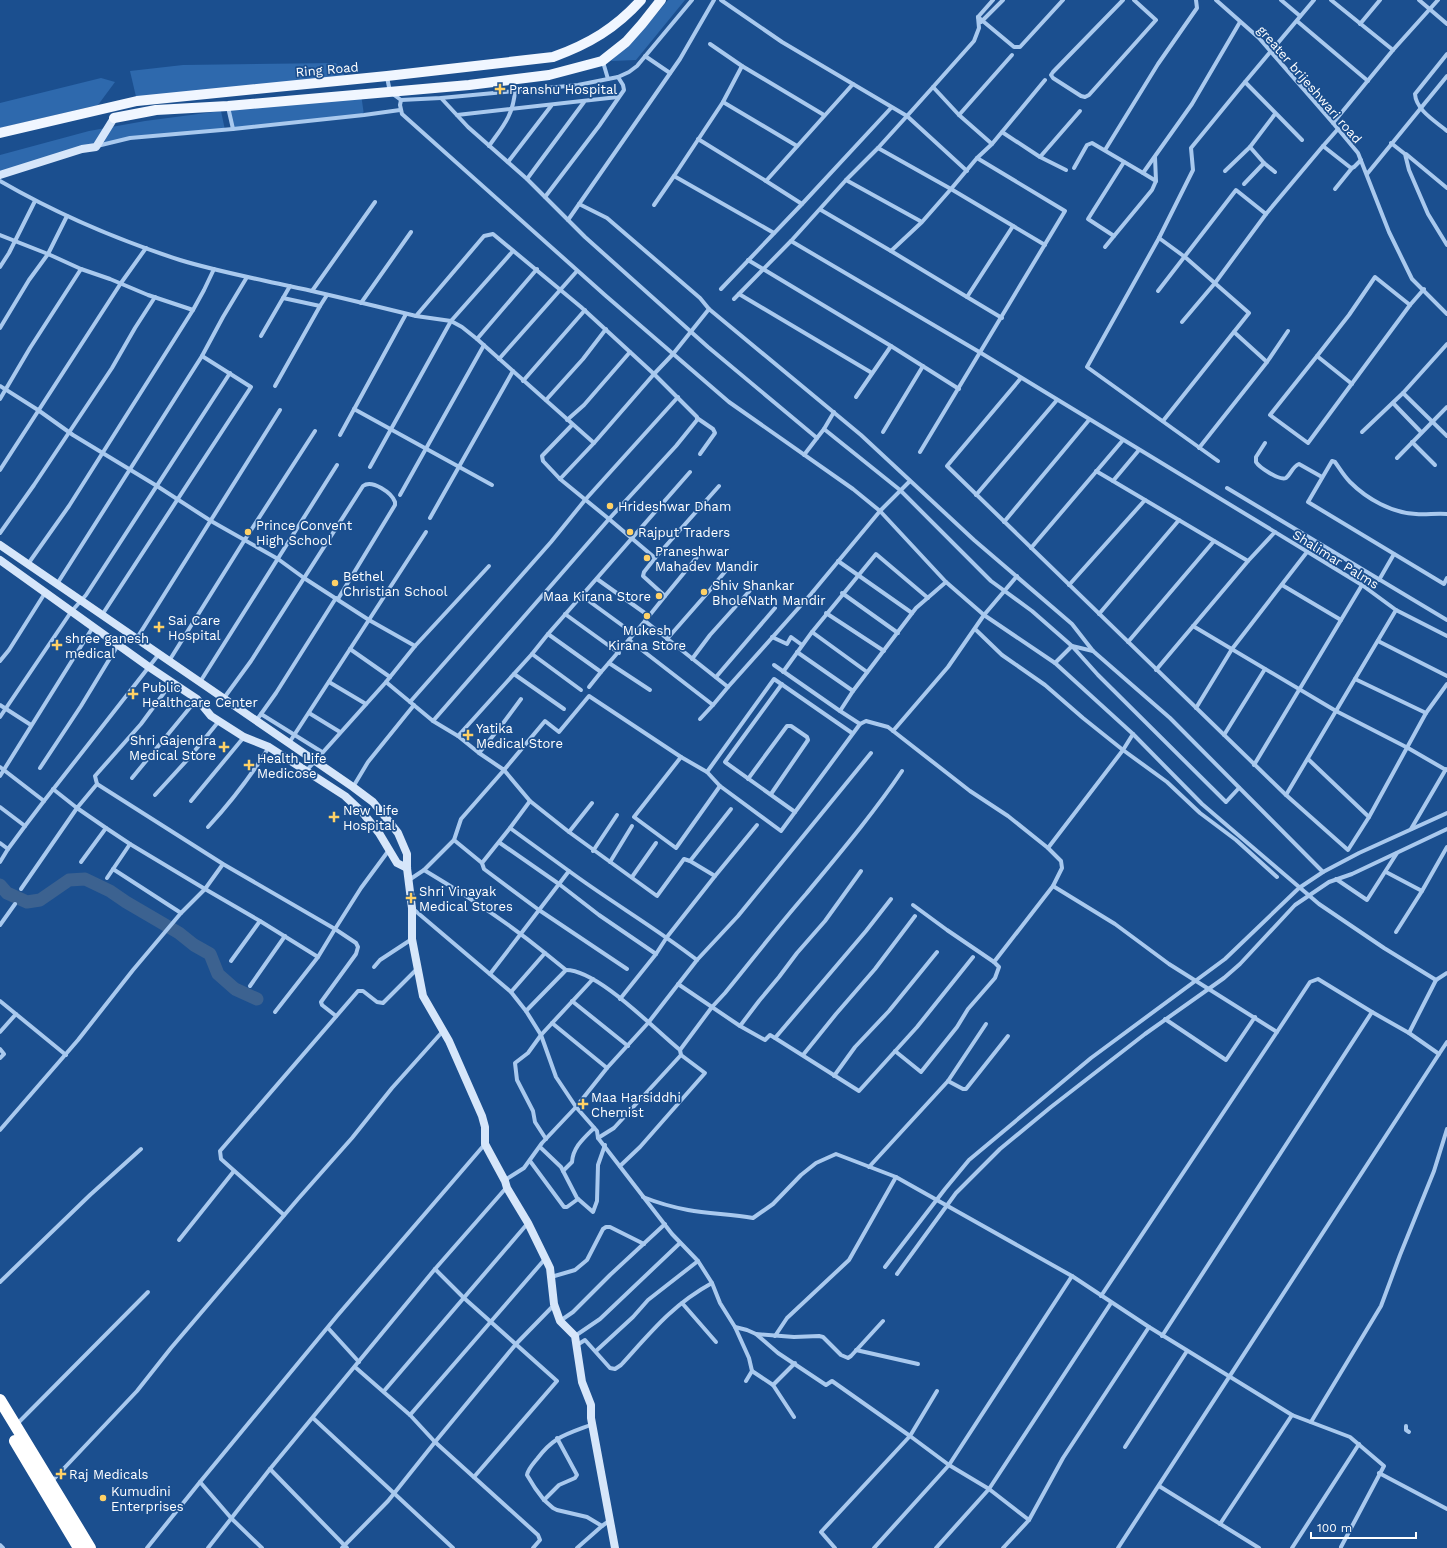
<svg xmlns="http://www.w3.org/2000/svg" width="1447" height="1548" font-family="'Work Sans',sans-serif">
<rect width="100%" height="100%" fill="#1b4f8f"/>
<g fill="#2e69ad">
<polygon points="668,0 685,0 636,60 611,61 653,18"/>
<polygon points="336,63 348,80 137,101 130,71 183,65"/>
<polygon points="101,78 115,82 98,105 0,128 0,103"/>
<polygon points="361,94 364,115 233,129 228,106"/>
<polygon points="221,111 225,130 130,138 0,175 0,155 89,131 145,121"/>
</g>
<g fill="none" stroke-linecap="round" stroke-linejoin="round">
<polyline stroke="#3c6290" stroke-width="13" points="0,885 7,893 27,902 40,900 69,880 85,879 110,891 126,902 179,933 194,945 210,954 218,974 235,989 257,999"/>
<g stroke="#a9c9ee" stroke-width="4">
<polyline points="721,0 782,42 907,116 878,148"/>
<polyline points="1123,0 1053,72 1051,75 1053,78 1081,96 1085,97 1089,95 1156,20 1134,0"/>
<polyline points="1216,0 1259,38 1333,123 1358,153 1389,232 1412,279 1447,314"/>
<polyline points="1281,0 1300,16"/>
<polyline points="1331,0 1393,50"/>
<polyline points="1419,0 1447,24"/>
<polyline points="978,17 1014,47 1020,47 1063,0"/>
<polyline points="978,17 993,0"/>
<polyline points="1297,21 1368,81"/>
<polyline points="981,22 1003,0"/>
<polyline points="1360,24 1380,0"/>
<polyline points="710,44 742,66"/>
<path d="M1447,54L1415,94C1416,110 1435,121 1447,131"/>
<polyline points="645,56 670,73"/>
<polyline points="603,62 608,79"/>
<polyline points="387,77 390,92 401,100 400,105 402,114 606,296 729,402 853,489 880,511 946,582 984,615 1055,663 1133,734 1202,804 1319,904 1384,948 1436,980"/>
<polyline points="933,87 974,41 979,28 978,17"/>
<polyline points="441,98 468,127 527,179 585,237 708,347 817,438 824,429 900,490 991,581 1032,611 1072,646 1098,675 1226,802 1239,788"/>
<polyline points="401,100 441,98 578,85 618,77 629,72 637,66 692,0"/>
<polyline points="723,102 742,66 824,115"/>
<polyline points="228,107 233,129"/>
<polyline points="1275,114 1250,147 1264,163 1275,172"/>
<polyline points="457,115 618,97"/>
<polyline points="959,115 1012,55"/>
<polyline points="1333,123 1393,50 1438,0"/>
<polyline points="1338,129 1323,146 1351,168 1354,167 1361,160"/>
<polyline points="1002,132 1040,157 1066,170"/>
<polyline points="698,139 766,181"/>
<polyline points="1302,140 1245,82 1314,0"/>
<polyline points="1391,143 1405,154 1409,170 1428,214 1447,245"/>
<polyline points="97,146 130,138 233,129 364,115 400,110"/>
<path d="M489,146C503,126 513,116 515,91"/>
<polyline points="1105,150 1158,64 1197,8 1196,0"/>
<polyline points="1406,154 1447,188"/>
<polyline points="1040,157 1080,111"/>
<polyline points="1155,157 1156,181"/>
<polyline points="977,158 951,189 1045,245"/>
<polyline points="508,162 551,106"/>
<polyline points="1124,162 1088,219 1114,236 1152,190 1156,181 1143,173 1192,104 1240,22"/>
<polyline points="1074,168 1087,145 1092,143 1143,173"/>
<polyline points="967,171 907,116 933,87 959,115 992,144"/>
<polyline points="1225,171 1250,147"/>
<polyline points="1367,174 1447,76"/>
<polyline points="527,179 584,102"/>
<polyline points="846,180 791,241 981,353 1362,585 1396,610 1447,636"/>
<path d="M0,181C57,214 118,240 180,260C216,271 253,278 289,286C332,295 374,306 416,316L484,236L493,234L581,307L654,374L594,443L477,339L462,327L451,321L370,467"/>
<polyline points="1244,184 1264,163"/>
<polyline points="1335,189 1352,168"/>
<polyline points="545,197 599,126 624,90 623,85 618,77"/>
<polyline points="579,204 607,218 700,298 709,309"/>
<polyline points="802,204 766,181 853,84"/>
<polyline points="654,205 674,176"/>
<polyline points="821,210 891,251"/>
<polyline points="568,220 680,59 714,0"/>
<polyline points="922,222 846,180 878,148 951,189 922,222 891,251 967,297"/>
<polyline points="774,233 674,176 723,102 797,146"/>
<polyline points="0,235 48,254 81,269 110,279 148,295 193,310 69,506 28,564"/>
<polyline points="1159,238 1185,257 1249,313 1163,421"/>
<polyline points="1105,247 1114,236"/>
<polyline points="748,260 891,346 959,389"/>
<polyline points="0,267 9,253 35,201"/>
<polyline points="721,289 802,204 891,108"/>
<polyline points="312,291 375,202"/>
<polyline points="1158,291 1236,190 1266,214 1323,146"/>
<polyline points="739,294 872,373"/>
<polyline points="734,299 791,241"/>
<polyline points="361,303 411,232"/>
<polyline points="320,306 327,295"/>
<polyline points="193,310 204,290 214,269"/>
<polyline points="416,316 451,321 513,251"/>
<polyline points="1002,318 967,297 1013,226"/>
<polyline points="1182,322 1215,283 1266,214"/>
<polyline points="0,328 29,280 48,254 67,216"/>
<polyline points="261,336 290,286"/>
<polyline points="477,339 537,269"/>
<polyline points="1447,344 1403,393 1447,436"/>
<polyline points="1317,356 1270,415 1308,443 1410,305 1424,289"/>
<polyline points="499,359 577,271"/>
<polyline points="1267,362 1288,331"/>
<polyline points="1021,378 947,466 1286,795 1348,850 1369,817 1426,713"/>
<polyline points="523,381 585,310"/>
<polyline points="1352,384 1317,356 1349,315 1375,277 1410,305"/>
<polyline points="0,386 38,410 73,435 157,486 211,521 278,559 304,578 369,620 415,646"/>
<polyline points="275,386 320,306 283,298"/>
<polyline points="856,397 891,346"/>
<polyline points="0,399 30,348 81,269"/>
<polyline points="546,400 583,359 606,329"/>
<polyline points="1393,403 1421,432"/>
<polyline points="354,409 492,485"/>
<polyline points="697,418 713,429 715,433 700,454"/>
<polyline points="567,420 584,405 630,352"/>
<polyline points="824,429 834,412"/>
<polyline points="883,432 923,366"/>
<polyline points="1362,432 1403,393"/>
<polyline points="340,435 406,314"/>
<polyline points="1412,442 1435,465"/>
<path d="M1265,443L1256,457V462C1259,467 1279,481 1286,478C1291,474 1292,467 1299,464L1322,477"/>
<polyline points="1199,448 1267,362 1234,332"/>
<polyline points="920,452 1065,211 977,158 992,144 1045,80"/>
<polyline points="804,455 817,438"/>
<polyline points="1397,458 1447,407"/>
<polyline points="1218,461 1087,367 1159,238 1193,170 1191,148 1245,82"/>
<polyline points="0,470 121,283 146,248"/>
<polyline points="1096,471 1113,481 1139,450"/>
<polyline points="560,479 543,461 542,456 572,425"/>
<polyline points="910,481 880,511 811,594 728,687 645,621 665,596 643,576 644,572 655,558 609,519 676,446 697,420 697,417 654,374 673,354 709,309 861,435 974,540 1072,624 1093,651 1170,718 1323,872"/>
<polyline points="1113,481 1248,561 1275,532"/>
<polyline points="1227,488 1447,620"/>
<polyline points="400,495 484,345"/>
<polyline points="976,495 1057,400"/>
<path d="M1447,514C1436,513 1426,515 1416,514C1392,513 1367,499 1350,482C1344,476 1340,469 1335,462L1332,461L1308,502L1444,584L1447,578"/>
<polyline points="430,518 513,371"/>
<polyline points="1004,522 1089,420"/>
<polyline points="0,533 34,485 112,368 135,328 155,297"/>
<polyline points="1031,548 1123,440"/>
<polyline points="655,558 719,486"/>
<polyline points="838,561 912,613"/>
<polyline points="597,579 649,616"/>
<polyline points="1379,580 1394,554"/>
<polyline points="57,584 202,356 223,317 247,277"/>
<polyline points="1069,585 1145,500"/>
<polyline points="1282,585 1341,620"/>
<polyline points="842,593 898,633"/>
<polyline points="582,596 634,634"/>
<polyline points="665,596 702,551"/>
<polyline points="826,613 884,651"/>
<polyline points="565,614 619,653"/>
<polyline points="1099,614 1179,520"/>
<polyline points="102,615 251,387 202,356"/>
<polyline points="645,621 601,672 548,634 690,472"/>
<polyline points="1193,626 1336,711 1408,748 1446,770"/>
<polyline points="975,629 1002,655 1045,685 1083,718 1123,750 1167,782 1200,813 1236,840 1277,877"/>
<polyline points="772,637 787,644 791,637 802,645"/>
<polyline points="137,638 280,410"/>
<polyline points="667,639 710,590 728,568"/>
<polyline points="629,640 713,705 728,687"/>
<polyline points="1378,641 1447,676"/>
<polyline points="1128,642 1214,541"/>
<polyline points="350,649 390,677"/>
<polyline points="797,652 853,691 916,608 946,582"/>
<polyline points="532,654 581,690"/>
<polyline points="692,659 710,635 754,586"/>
<polyline points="0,661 9,650 45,593"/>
<polyline points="169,661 244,541 315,431"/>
<polyline points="609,663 650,690"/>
<polyline points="1055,663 1072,646 1093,651"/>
<polyline points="774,665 840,711 853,691"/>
<polyline points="1156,670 1248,561"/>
<polyline points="783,672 812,632"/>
<polyline points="867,672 812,632 876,554 928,598"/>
<polyline points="514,674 564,709"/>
<polyline points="716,677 775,608"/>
<polyline points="1355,679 1426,713 1447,684"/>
<polyline points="200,682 337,465"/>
<polyline points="329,682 366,704"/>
<polyline points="386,682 415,646 489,566"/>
<polyline points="782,684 725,762 795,812"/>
<polyline points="589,687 601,672"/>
<path d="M224,698L251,661L363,486C372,479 392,493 395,502V505L338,599"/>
<polyline points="410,702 551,542 585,500 678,397"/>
<polyline points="0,705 31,725"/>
<polyline points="1196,708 1232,649 1307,552"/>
<polyline points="840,711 860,724"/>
<polyline points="309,713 340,732"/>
<polyline points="261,714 322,752"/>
<polyline points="0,717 71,612 86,595 230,373"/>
<polyline points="700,719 713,705"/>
<polyline points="256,721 276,693 336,598"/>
<polyline points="433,721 458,736 532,654 548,634"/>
<polyline points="893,731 948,667 984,615 1017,576"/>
<polyline points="852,733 774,679 707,772 681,757 634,817 676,848 720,786 781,831 860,724 866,721 888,727 970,791 1008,816 1048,848 1061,861 1062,868 1053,886 994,962 999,967 995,978 968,1009 957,1027 921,1072 895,1051"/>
<polyline points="1224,735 1265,669"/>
<polyline points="458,736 479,753 504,770 545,721 559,732 589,696 681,757"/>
<polyline points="289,743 426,532"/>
<polyline points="479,753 501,726 521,699"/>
<polyline points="1308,759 1369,817"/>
<polyline points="1254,765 1362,585"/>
<polyline points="0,767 44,801 25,826"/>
<polyline points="40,768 81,706 118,645"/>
<polyline points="307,770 386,682 433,721 609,519 560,479 594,443"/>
<polyline points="707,772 720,786"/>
<polyline points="0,776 93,627"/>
<polyline points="132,778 197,699"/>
<polyline points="748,779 787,726 791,726 807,737 808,740 771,794"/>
<polyline points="97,784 223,864 205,889 260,921 318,957 335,929 223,864"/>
<polyline points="353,787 368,762 414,705"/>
<polyline points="53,789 77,808 97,784 95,776 141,724 172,682"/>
<polyline points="155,795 188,759 219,721"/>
<polyline points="1286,795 1396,610"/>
<polyline points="44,801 159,654"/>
<polyline points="191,801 244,737"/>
<polyline points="530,801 510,828 482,863 484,869 539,910 627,969"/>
<polyline points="0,807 25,826 8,849 0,843"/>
<path d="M208,827C231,802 251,776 269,747"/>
<polyline points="106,828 130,844 107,878"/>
<polyline points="510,828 569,871"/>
<polyline points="1411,829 1446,769"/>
<polyline points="569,832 657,896 684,859 690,861 731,809"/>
<polyline points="454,840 482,863"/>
<polyline points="130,844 205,889 181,913"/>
<polyline points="1048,848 1123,750 1133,734"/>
<polyline points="593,851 617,815"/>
<polyline points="690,861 715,876 757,825"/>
<polyline points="0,862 8,849"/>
<polyline points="610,862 632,826"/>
<path d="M424,870C466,895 507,922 545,953"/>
<polyline points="1386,872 1422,891 1447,847"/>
<polyline points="632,877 656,843"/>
<polyline points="1336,879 1367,900 1397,853"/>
<polyline points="409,880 424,870 454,840 461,819 504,770 530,801 569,832 592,803"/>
<polyline points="1053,886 1115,924 1169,964 1277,1032 1101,1296"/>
<polyline points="21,889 77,808 106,828 81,862"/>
<polyline points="913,905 947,930 994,962"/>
<polyline points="412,908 511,992 526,1011 541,1035 556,1077 576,1107 597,1131 598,1138 672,1234 698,1261 712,1283 720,1303 735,1327 749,1358 752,1371 746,1381"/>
<polyline points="0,925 15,904"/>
<polyline points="1396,932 1422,891"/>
<path d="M697,960C656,928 611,902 569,871L559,884L599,915L656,954L667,937L715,876"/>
<polyline points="231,961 260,921"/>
<polyline points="374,967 380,960 412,939"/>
<path d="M566,970C598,970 654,1029 680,1050"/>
<polyline points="490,974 559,884 500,843"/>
<polyline points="678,984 740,1026 765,1040 770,1035 775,1038 859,1091 917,1027 973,957"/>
<polyline points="250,986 285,936"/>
<polyline points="511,992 545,953 566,970 526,1011"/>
<polyline points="620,999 656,954"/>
<polyline points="0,1001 66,1055"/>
<polyline points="572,1001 628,1046"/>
<polyline points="275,1012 318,957"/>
<polyline points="336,1016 322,1005 321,1002 356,954 358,947 356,943 335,929 361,888 389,850"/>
<polyline points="1165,1019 1226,1060 1255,1017"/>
<polyline points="552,1023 607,1068"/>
<polyline points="740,1026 759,1001 779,977 797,953 825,921 861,871"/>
<polyline points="0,1032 16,1014"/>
<polyline points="1409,1033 1436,980 1447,973"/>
<polyline points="775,1038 866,931 891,899"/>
<polyline points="0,1049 4,1054 0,1058"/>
<polyline points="1439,1054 1447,1042"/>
<polyline points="803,1055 836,1014 875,969 915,916"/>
<polyline points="834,1076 855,1047 889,1011 937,952"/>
<polyline points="948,1081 963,1089 966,1089 1008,1036"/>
<polyline points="0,1130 78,1040 133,970 181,913 113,869"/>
<path d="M598,1138L614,1128L681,1055L680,1050L712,1007L725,993C752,960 778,926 806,894C839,854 873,814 902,771"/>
<polyline points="546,1139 535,1122 533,1111 517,1080 515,1063 528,1053 541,1035 593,979"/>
<polyline points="540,1147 561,1167 577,1198 593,1212 597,1201 598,1165 605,1145"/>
<polyline points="530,1161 564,1207 567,1207 578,1199"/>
<polyline points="620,1166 640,1147 705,1073 681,1055"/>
<polyline points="869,1167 948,1081 986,1024"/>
<path d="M563,1171L572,1162C573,1147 584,1138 594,1128"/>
<polyline points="505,1180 524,1168 542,1143 576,1107 607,1068 648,1023 697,960 738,916 871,753"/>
<path d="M643,1197C658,1203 672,1207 688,1210C709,1214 731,1214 753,1218L773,1204L801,1175L816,1163L836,1154L896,1177L1072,1276L949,1465L874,1548"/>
<polyline points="284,1215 221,1159 220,1151 358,991 363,991 377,1002 383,1003 418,968"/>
<polyline points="179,1240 234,1171"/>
<polyline points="885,1267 945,1189 969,1160 1091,1058 1225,959 1299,888 1323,872 1359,853 1447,813"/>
<polyline points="435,1269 464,1298 557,1381 474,1477"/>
<polyline points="897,1274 956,1193 1000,1149 1051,1107 1145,1034 1224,978 1240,964 1295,905 1329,882 1352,874 1447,829"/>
<polyline points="1072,1276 1149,1327 1292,1415 1350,1437 1384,1466 1341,1547"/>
<polyline points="551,1277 575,1270 587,1260 603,1229 606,1227 610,1227 644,1244"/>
<polyline points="0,1282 90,1195 141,1149"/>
<polyline points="682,1303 716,1342"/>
<polyline points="560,1321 573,1312 610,1275 665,1224"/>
<polyline points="735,1327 747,1330 756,1334 778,1353 826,1385 832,1381 910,1436 821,1532 835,1548"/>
<polyline points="328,1328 359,1362"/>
<polyline points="756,1334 794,1337 819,1336 823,1337 841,1355 848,1358 851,1356 883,1321"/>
<polyline points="575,1336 600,1319 680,1243"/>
<polyline points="775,1336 787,1318 849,1260 896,1177"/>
<polyline points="1162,1336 1372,1012 1318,979 1310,982 1277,1032"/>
<path d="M577,1345L585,1340L610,1368L615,1369L621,1365C651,1332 672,1305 712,1283"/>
<polyline points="856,1350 918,1364"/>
<polyline points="596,1351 633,1317 648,1300 698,1261"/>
<polyline points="355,1367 410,1415 435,1442 516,1344 554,1305"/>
<polyline points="752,1371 773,1385 794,1417"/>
<polyline points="773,1385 795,1363"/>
<polyline points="384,1391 528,1223"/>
<polyline points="937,1391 910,1436 949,1465 989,1489 1029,1520 1063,1458 1149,1327"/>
<polyline points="410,1415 545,1259"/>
<polyline points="313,1418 453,1548"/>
<polyline points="1311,1422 1381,1306 1400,1255 1434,1171 1447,1129"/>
<path d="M593,1424C567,1434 554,1436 537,1459C533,1464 528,1469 527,1475L535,1488L544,1500L553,1508L557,1510L587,1517L602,1526L609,1521"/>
<polyline points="16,1425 148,1292"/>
<polyline points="1406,1426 1406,1430 1409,1432"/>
<polyline points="1125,1447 1187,1351"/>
<polyline points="270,1469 347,1548"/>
<polyline points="1379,1473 1447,1509"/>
<polyline points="52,1481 137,1391 171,1348 298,1199 352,1138 392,1088 443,1031"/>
<polyline points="1159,1486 1259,1548"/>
<polyline points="544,1500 559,1485 575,1478 577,1475 557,1438"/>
<polyline points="1220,1524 1292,1415"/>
<polyline points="0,1545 3,1548"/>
<polyline points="147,1548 200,1482"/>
<polyline points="208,1548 270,1469 435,1269 506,1188"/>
<polyline points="262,1548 232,1519 200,1482 337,1316 485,1144"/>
<polyline points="342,1548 388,1501 435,1442 538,1535 540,1540 533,1548"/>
<polyline points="577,1548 602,1526"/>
<polyline points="936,1548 989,1489 1111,1303"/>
<polyline points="1003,1548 1029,1520"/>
<polyline points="1118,1548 1439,1054 1409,1033 1372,1012"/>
<polyline points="1292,1548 1359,1444"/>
</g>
<g stroke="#d6e6fa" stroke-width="8">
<polyline points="0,175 82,149 96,147 114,118"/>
<polyline points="0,545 353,787 373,802 387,819 398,833 407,854 407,868 412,908 412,939 423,996 449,1041 482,1116 485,1127 485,1144 505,1181 507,1188 528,1223 550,1268 554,1304 560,1321 575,1336 582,1382 591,1405 591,1418 615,1548"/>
<polyline points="0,560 149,667 197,699 211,716 244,737 269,747 345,796 363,813 379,833 397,863 407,868"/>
</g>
<g stroke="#f0f6ff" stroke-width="10">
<polyline points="114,118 156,110 228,106 469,85 549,75 602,61 626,42 642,24 661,0"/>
<path d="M0,133L137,101L387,76L553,57C589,44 616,28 641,0"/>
</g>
<g stroke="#fff" stroke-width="12">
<polyline points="0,1400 90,1548"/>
<polyline points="15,1441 79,1548"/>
</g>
</g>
<g fill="#ffd166" stroke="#1b4f8f" stroke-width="1.5">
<path d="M498 83h4v4h4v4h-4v4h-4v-4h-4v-4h4z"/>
<circle cx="610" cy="506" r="4"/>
<circle cx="248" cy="532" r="4"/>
<circle cx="630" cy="532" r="4"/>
<circle cx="647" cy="558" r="4"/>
<circle cx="335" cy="583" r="4"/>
<circle cx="704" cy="592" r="4"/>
<circle cx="659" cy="596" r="4"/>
<circle cx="647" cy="616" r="4"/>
<path d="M157 621h4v4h4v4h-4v4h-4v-4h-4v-4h4z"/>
<path d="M55 639h4v4h4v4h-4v4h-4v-4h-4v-4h4z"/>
<path d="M131 688h4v4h4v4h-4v4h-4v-4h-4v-4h4z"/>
<path d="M466 729h4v4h4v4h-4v4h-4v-4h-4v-4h4z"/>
<path d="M222 741h4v4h4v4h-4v4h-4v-4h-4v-4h4z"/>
<path d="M247 759h4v4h4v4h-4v4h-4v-4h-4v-4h4z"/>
<path d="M332 811h4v4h4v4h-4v4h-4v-4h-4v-4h4z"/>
<path d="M409 892h4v4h4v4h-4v4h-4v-4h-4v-4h4z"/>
<path d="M581 1098h4v4h4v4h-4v4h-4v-4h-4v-4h4z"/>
<path d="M59 1468h4v4h4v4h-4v4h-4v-4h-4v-4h4z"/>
<circle cx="103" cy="1498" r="4"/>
</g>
<g text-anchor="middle" stroke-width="3.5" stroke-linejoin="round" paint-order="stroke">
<g font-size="13" fill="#fff" stroke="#1b4f8f">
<text transform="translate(327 69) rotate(-5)" y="5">Ring Road</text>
<text transform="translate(1310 84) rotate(49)" y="5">greater brijeshwari road</text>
<text transform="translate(1336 559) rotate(32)" y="5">Shalimar Palms</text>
</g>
<g font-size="13" fill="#fff" stroke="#1b4f8f" text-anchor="start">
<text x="509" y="94">Pranshu Hospital</text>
<text x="618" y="511">Hrideshwar Dham</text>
<text x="256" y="530">Prince Convent<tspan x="256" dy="15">High School</tspan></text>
<text x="638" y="537">Rajput Traders</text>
<text x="655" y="556">Praneshwar<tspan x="655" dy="15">Mahadev Mandir</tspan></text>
<text x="343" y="581">Bethel<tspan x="343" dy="15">Christian School</tspan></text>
<text x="712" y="590">Shiv Shankar<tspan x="712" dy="15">BholeNath Mandir</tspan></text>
<text x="651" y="601" text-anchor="end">Maa Kirana Store</text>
<text x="168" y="625">Sai Care<tspan x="168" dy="15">Hospital</tspan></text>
<text x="647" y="635" text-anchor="middle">Mukesh<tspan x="647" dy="15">Kirana Store</tspan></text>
<text x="65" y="643">shree ganesh<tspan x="65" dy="15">medical</tspan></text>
<text x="142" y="692">Public<tspan x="142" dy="15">Healthcare Center</tspan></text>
<text x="476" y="733">Yatika<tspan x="476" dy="15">Medical Store</tspan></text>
<text x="216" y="745" text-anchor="end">Shri Gajendra<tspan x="216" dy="15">Medical Store</tspan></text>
<text x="257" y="763">Health Life<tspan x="257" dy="15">Medicose</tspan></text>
<text x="343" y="815">New Life<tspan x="343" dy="15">Hospital</tspan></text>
<text x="419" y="896">Shri Vinayak<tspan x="419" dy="15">Medical Stores</tspan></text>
<text x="591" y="1102">Maa Harsiddhi<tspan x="591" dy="15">Chemist</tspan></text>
<text x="69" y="1479">Raj Medicals</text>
<text x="111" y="1496">Kumudini<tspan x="111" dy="15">Enterprises</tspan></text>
</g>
</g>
<path d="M1311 1532v6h105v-6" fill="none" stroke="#ffffff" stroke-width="2"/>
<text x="1317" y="1532" font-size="12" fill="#ffffff" stroke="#1b4f8f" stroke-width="3" paint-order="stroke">100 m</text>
</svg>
